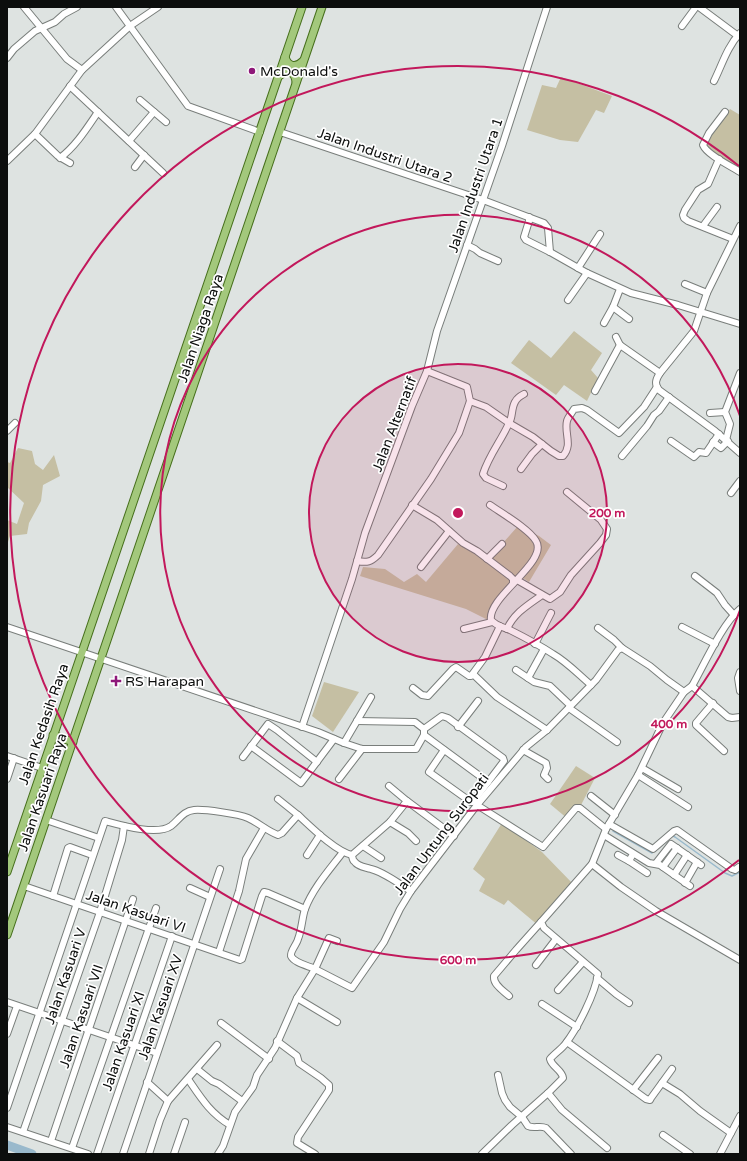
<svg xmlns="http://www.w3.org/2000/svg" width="747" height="1161" font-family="'Varela Round',sans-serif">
<rect width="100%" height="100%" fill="#dee3e1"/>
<g fill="#c5bfa3">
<polygon points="561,77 612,96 604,113 596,110 578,142 560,140 527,130 542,85 556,88"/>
<polygon points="730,109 740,115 740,174 702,148"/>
<polygon points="574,331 602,353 591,370 598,378 587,401 564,385 556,395 511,363 529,340 551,358"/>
<polygon points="18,448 32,451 35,464 43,470 54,455 60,476 43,485 41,501 29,523 27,534 10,536 7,545 7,520 17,524 24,503 7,487 7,462 10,463"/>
<polygon points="518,526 539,536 551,545 529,582 518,575 488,620 466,609 360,576 363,567 385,569 404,582 417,574 426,582 458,544 487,561"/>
<polygon points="324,682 359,692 333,732 312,716"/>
<polygon points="576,766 595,778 580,807 568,819 550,804"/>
<polygon points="502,823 542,852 575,886 539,926 508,900 504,905 479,891 485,879 473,869"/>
</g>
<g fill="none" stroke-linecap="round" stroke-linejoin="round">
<g stroke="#99b9cc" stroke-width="1.5">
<polyline points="613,831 652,853 654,851"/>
<polyline points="671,835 675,837 725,873 732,876 740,872"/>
</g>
<polyline stroke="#99b9cc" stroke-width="9" points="7,1145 32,1154"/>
<g stroke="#797e7b" stroke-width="8">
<g id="minor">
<polyline points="24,7 67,59 82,70"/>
<polyline points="116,7 188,106 260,132"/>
<polyline points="699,7 738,36"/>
<polyline points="682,26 696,7"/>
<polyline points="7,58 14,49 35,31 55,22 64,14 77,7"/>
<path d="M714,81C722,65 727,47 740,33"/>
<polyline points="70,86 163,173"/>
<polyline points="140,100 166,122"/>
<path d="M725,112L709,133L703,145C707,155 731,166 740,172"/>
<polyline points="280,132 483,200 544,223 548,228 550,252"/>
<polyline points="35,134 58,156 70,163"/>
<polyline points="129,141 154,112"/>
<path d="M60,158C76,146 87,128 98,112"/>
<polyline points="719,159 708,184 698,190 685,210 683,215 684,218 688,221 733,239"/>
<polyline points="7,161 35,134 82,70 130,26 158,7"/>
<polyline points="135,167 144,155"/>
<polyline points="529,217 529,221 524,237 526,240 550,252 587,273 631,293 678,305 740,324"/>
<polyline points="703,226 717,207"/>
<path d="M740,226L707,293L694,331L660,373C656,379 654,384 659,390L715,431L740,453"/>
<polyline points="467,245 475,249 480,253 498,261"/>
<polyline points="578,268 600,234"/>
<polyline points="685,284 707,293"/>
<polyline points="568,300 587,273"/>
<polyline points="613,307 629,319"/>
<polyline points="604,323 613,307 620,289"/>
<polyline points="616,337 620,345 660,373"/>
<polyline points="595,391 620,345"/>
<path d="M470,401L486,407L509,423L533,437L551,451L559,456H563C573,445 564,433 567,421C568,417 572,413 574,409L582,408L587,410L619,433L644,407L657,387"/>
<polyline points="710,413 725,412"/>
<polyline points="7,431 15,423"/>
<polyline points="726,440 730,424 725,412 740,373"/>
<polyline points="671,441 694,457 699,452 706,453 719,434"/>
<polyline points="713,442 721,448 728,441"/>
<polyline points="622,456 647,426 654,415 659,411 669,397"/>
<polyline points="521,469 532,454 542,444"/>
<path d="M503,486L486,478L483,474C489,455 501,441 509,423C513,417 511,409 515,402C517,398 520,396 524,394"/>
<polyline points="731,493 740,481"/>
<polyline points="412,505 437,520 463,543 477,551 510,576 513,579 513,583"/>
<path d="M490,505C503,514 529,529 536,541C549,562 487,597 491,620C496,626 503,627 510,630C524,637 539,645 553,654C567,662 578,674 591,685"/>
<polyline points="487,559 502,544"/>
<path d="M357,561C367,563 371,562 378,555L431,479L459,433L470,401L467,387L427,371"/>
<polyline points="421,567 449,531"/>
<polyline points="695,576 717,593 725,605 734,615"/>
<polyline points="517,580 550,599 560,592 571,575 600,543 606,535 607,529 601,520 567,492"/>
<polyline points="7,627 318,732 344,743 371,697"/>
<polyline points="682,627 715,644"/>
<polyline points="598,628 614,640 622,648"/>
<polyline points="464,629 492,622"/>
<path d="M507,629C514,613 528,605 542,595"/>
<polyline points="535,644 551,613"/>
<polyline points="516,670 534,682 550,686 570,705"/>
<polyline points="740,672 738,678 740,691"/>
<polyline points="473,674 497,697 547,730"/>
<polyline points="528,678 544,649"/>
<path d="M692,686C704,665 722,624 740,609"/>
<polyline points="413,688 422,695 428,696 453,669 456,667 469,676 471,676 485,657 500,626"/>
<polyline points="713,703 696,723 696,725 724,751"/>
<polyline points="569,708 617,742"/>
<polyline points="357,721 415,722 424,729"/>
<polyline points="302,727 352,579 365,533 412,406 427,371 437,331 502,146 547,7"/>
<polyline points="458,727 478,701"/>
<polyline points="424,735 488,782"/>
<polyline points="344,743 362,749 416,749 424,735 424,729 442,716 448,718 503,758 504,761 473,802 471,802 429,772 444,750"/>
<polyline points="251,746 301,783 334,739"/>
<polyline points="523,750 546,763 547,768 544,775 548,779"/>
<polyline points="7,756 42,768"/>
<polyline points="243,757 268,724 277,730 317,762"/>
<polyline points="642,768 678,789"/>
<polyline points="638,775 688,807"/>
<polyline points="7,779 14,758"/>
<polyline points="339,779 362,749"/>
<polyline points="389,786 407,801"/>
<polyline points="591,796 615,815"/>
<polyline points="278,799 298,815"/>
<polyline points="477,805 543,847 576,808 580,808 606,829"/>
<polyline points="46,820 99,838"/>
<polyline points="390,822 408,833 416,841"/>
<polyline points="609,824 653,849 674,831 677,830 732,869 735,870 739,867"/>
<polyline points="604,835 649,863 660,865 690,886"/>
<polyline points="363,846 381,858"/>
<polyline points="633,854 629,861 647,873"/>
<polyline points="307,855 320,835"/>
<path d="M352,855C352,856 353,861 354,861C358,867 365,867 371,869C384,872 399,884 411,891"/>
<polyline points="618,855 629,861"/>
<polyline points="656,863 671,844 701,865"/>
<polyline points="592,864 621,887 656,911 740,960"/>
<polyline points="663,867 677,848"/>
<polyline points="674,875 687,855"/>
<polyline points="685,883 697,862"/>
<polyline points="24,886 240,960 242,959 262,896 264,892 268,893 305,909"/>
<polyline points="190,888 210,897"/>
<polyline points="53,896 68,848 70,847 92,855"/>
<path d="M337,941L329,938L315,969C309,966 294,963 291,956C290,951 297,944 298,939C302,929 302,918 305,909C313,888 330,869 343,852"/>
<polyline points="219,952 239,891 246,859 264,828"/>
<polyline points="536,965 556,939"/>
<polyline points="597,978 616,994 629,1003"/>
<polyline points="558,990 583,962"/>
<path d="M509,996C504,991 493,985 494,976L516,950L541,922"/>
<polyline points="297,998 337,1022"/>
<polyline points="7,1002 157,1053"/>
<polyline points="542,1004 577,1027"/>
<polyline points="221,1023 269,1059"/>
<polyline points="7,1034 17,1006"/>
<polyline points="277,1041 297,1056 299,1063 321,1078 329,1085 329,1090 298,1137 297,1143 315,1154"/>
<polyline points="567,1042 646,1099 650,1100 651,1098 672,1069"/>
<polyline points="197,1069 212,1081 219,1084 242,1101"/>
<path d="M498,1075L502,1093L505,1100L510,1107L522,1117L528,1126C534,1129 540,1125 546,1128L571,1154"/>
<path d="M188,1079C201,1098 210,1113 230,1125"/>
<polyline points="147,1082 168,1101 217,1045"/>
<polyline points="662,1083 680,1094 700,1111 731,1133"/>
<polyline points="633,1090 658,1058"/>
<polyline points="548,1093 562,1110 607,1148"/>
<path d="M7,1108L105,821C120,825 157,836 171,826C179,820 183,811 194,810C204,809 239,814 248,818C259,823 267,831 278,835L282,833L298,815C310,826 336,852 352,855L390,822L407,801L454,836"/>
<polyline points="7,1127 88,1154"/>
<polyline points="23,1132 100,912 122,840 124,826"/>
<polyline points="663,1135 690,1154"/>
<polyline points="51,1141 133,899"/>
<polyline points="72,1148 156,908"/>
<polyline points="97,1154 172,936"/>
<polyline points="123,1154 220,869"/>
<polyline points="149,1154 160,1120 168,1101"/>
<polyline points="174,1154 185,1122"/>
<polyline points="218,1154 223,1146 235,1112 253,1087 257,1075 275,1048 297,998 315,969 352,988 384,942 400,909 411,891 477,805 526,747 547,730 596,680 618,650 622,648 650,666 667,680 684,692 692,686 728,717 732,718 740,717"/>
<path d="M482,1154L512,1125L548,1093L563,1078C562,1070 552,1067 550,1059C555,1053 562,1049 566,1043C578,1027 595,994 598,974L544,928L541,922L592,864L606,829L638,775L663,723L684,692"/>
<polyline points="720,1154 740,1116"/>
</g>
</g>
<g stroke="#466f1c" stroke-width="9">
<g id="major">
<path d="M285,57C288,67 296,68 303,61"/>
<path d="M279,76C287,69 295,71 296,82"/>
<polyline points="53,735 73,742"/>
<polyline points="7,872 302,7"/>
<polyline points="7,935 322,7"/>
</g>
</g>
<use href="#minor" stroke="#fff" stroke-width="6"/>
<use href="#major" stroke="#a3c87c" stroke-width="7"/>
</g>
<circle cx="458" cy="513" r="149" fill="#c2185b" fill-opacity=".12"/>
<g fill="none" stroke="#c2185b" stroke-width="2">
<circle cx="458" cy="513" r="149"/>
<path d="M740 610A298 298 0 1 1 740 416"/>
<path d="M739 860A447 447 0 1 1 739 166"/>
</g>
<g fill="#8e1879" stroke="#fff" stroke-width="1.5">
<circle cx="252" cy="71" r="4"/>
<path d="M114 675h4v4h4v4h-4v4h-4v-4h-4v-4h4z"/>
</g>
<g text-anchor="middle" stroke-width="3.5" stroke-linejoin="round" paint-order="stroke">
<g font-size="14" fill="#0c0e0d" stroke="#fff" text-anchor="start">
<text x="260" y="76">McDonald's</text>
<text x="125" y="686">RS Harapan</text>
</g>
<g font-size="14" fill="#0c0e0d" stroke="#fff">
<text transform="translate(385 155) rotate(19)" y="5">Jalan Industri Utara 2</text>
<text transform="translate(475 185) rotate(-71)" y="5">Jalan Industri Utara 1</text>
<text transform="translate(200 328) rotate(-71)" y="5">Jalan Niaga Raya</text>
<text transform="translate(394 424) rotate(-69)" y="5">Jalan Alternatif</text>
<text transform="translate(43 724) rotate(-71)" y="5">Jalan Kedasih Raya</text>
<text transform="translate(42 792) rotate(-71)" y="5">Jalan Kasuari Raya</text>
<text transform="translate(441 834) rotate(-53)" y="5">Jalan Untung Suropati</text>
<text transform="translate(136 911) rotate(19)" y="5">Jalan Kasuari VI</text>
<text transform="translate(65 976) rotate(-71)" y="5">Jalan Kasuari V</text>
<text transform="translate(160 1007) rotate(-71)" y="5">Jalan Kasuari XV</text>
<text transform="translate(81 1016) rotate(-71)" y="5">Jalan Kasuari VII</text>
<text transform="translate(123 1041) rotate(-71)" y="5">Jalan Kasuari XI</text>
</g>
</g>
<circle cx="458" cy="513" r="6" fill="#c2185b" stroke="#fff" stroke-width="2"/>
<g font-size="12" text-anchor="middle" font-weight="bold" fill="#c2185b" stroke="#fff" stroke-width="3.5" stroke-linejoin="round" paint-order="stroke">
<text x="607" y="517">200 m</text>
<text x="669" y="728">400 m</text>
<text x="458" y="964">600 m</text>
</g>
<rect width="747" height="1161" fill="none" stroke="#0c0e0d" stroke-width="16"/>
</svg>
